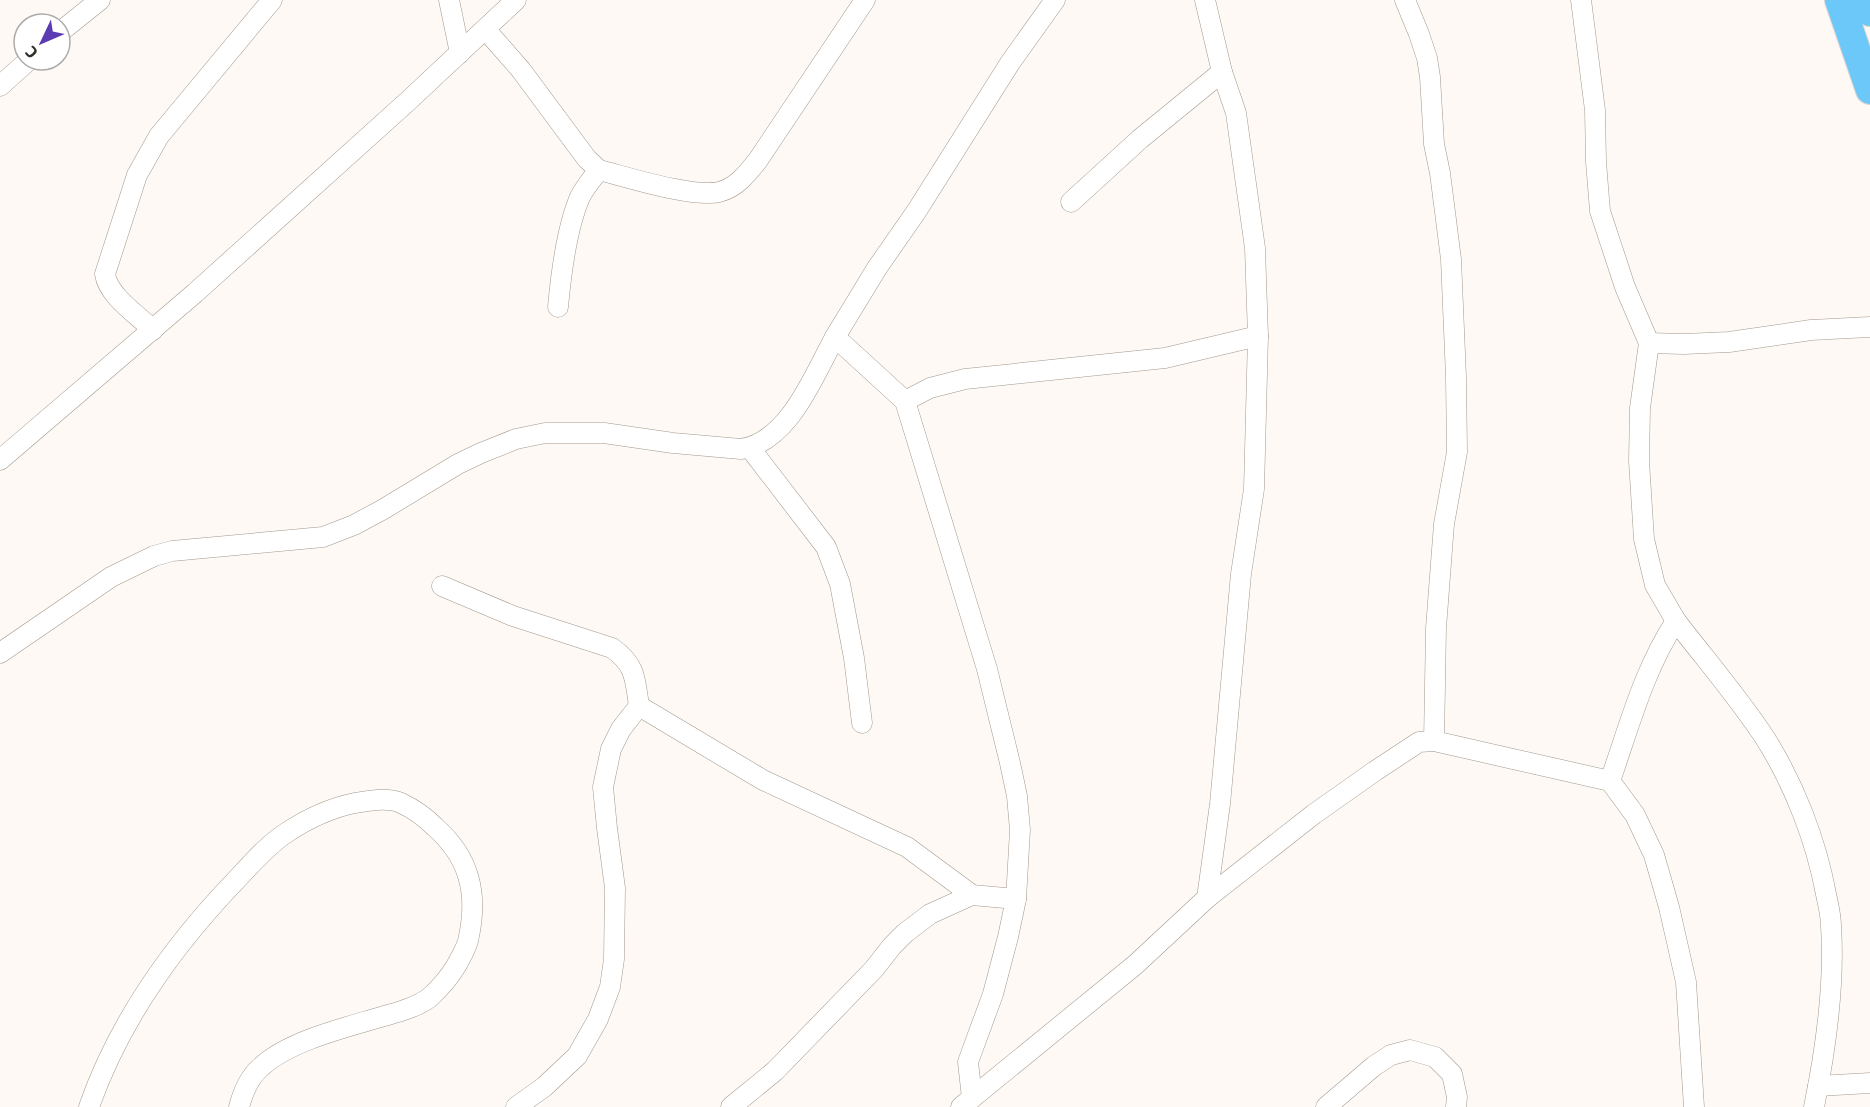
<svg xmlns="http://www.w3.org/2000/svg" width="1870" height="1107" font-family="'Exo 2',sans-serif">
<rect width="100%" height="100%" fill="#fef9f5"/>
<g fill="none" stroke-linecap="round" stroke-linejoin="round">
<g stroke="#a2988e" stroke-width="21">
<g id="minor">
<polyline points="449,0 460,53"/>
<polyline points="1405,0 1419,34 1427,58 1430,77 1434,144 1440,173 1451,259 1456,377 1457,452 1444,524 1436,628 1434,741"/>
<polyline points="1581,0 1595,110 1596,162 1600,211 1625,287 1649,343 1640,408 1639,461 1644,539 1655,585 1676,621"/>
<path d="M486,30L521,70L587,159L599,170C627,177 693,198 719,192C736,188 747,174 758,160L865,0"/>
<polyline points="60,32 100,0"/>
<polyline points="0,86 29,60"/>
<polyline points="1071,202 1140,139 1222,72"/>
<path d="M558,307C561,274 567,227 580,197C585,187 592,179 599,170"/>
<path d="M153,330C138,315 108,296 105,274L137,175L159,136L272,0"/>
<polyline points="835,337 877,268 916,212 1010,63 1055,0"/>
<polyline points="1649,343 1684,344 1729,342 1811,330 1870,327"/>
<polyline points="905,401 930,388 965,379 1165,358 1258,336"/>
<polyline points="750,448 826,547 840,584 854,658 862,723"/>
<polyline points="0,460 195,293 407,102 516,0"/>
<path d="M442,586L513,616L612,648C636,665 635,679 639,706L621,729L611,749L603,787L607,828L615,888L614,959L610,987L598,1019L577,1056L544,1087L516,1107"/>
<path d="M0,653L111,577L154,556L172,551L323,537L354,525L382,510L458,464L481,453L516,439L545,433H604L673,443L741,449C789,442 814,375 835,337L905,401L987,669L1010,763L1017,796L1020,830L1016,899L1008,937L993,994L968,1062L972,1098"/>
<polyline points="639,706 763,780 907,847 972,895"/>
<path d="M1610,781C1629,727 1644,669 1676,621C1706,660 1738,697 1765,738C1794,784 1816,840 1826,894C1828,904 1831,915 1831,926C1835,986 1826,1048 1814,1107"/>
<polyline points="1207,898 1314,814 1375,771 1419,742 1434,741 1610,781 1635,815 1654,855 1669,907 1686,982 1694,1107"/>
<polyline points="1818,1086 1870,1083"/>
<path d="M89,1107C119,1021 176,942 239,877C253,862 269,844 286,833C307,819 330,808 355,803C369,801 387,797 401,803C414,809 425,817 435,827C469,857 478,892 469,936C468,946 461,957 456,966C449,978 439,989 429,998C415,1008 398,1012 381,1017C344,1028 289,1041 261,1067C249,1077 243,1092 239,1107"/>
<polyline points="731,1107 775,1071 874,969 892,946 905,933 930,914 972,895 1016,899"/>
<polyline points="961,1107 1135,965 1207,898 1220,804 1241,574 1254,489 1258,336 1255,248 1236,113 1222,72 1205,0"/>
<polyline points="1326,1107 1374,1066 1391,1055 1410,1050 1435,1057 1452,1074 1457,1097 1456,1107"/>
</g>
</g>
<g stroke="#d6d5d4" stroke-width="30">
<g id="highway">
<polyline points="1839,0 1870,90"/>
<polyline points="1866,0 1870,12"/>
</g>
</g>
<use href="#minor" stroke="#fff" stroke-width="20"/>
<use href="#highway" stroke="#6cc8f8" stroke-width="28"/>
</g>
<g transform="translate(42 42) rotate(226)"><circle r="28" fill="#ffffff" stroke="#adaba9" stroke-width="1.5"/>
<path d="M0-4.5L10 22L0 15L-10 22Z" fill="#5c3bb3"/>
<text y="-9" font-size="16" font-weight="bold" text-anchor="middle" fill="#312d29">С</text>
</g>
</svg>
